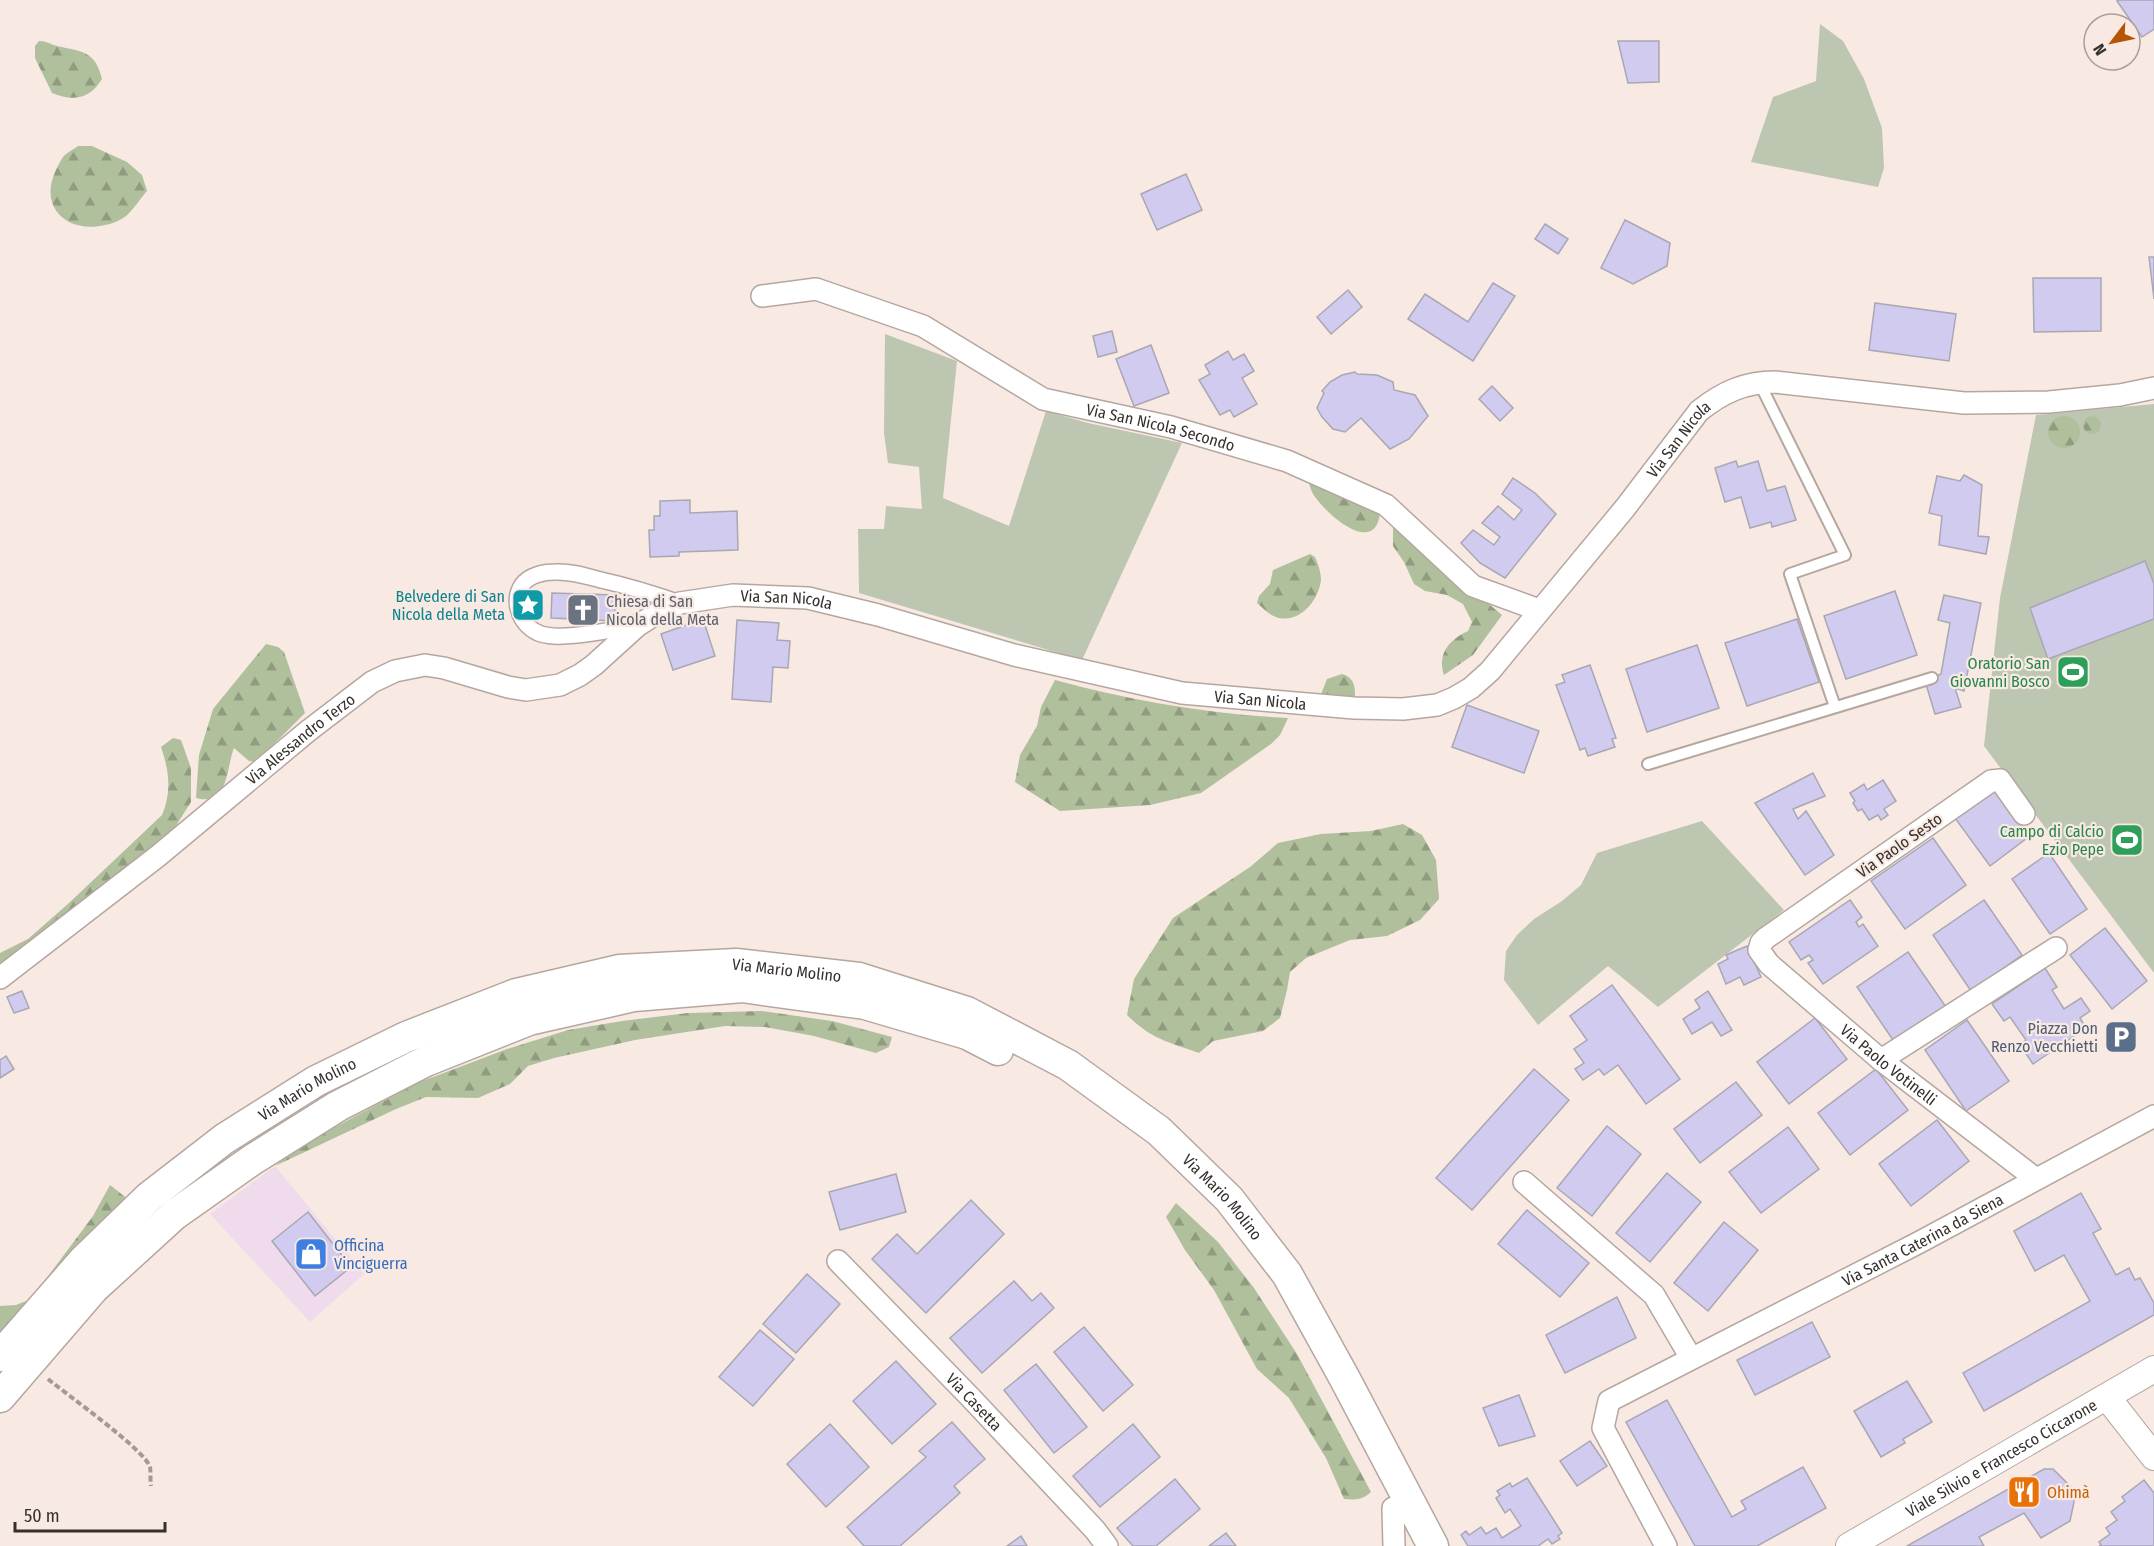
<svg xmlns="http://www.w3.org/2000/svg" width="2154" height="1546" font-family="'Fira Sans Condensed',sans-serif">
<defs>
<pattern id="forest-firs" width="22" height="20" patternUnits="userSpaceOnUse" patternTransform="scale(1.5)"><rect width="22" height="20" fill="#b0bf9c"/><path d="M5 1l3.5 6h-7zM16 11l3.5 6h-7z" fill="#909c80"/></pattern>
</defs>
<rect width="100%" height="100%" fill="#f8e9e2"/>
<polygon fill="#efdbec" points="275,1166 364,1274 310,1322 210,1214"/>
<g fill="#bdc6b1">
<polygon points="1820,24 1843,41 1864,79 1882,128 1884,168 1878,187 1751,162 1773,97 1816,81"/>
<polygon points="885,334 957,361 943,498 1009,526 1046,411 1088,423 1182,443 1082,660 859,593 858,529 884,529 886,506 922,509 919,467 888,463 884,433"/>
<polygon points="2154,404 2154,973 1984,746 2000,598 2036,415"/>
<polygon points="1702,821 1784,910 1658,1007 1608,966 1538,1025 1504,980 1506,951 1517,935 1534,919 1562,901 1581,885 1597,853"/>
</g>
<g fill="url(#forest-firs)">
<path d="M39,41C46,41 50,44 57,46C82,52 95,50 102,79C90,99 73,102 52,93L35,58V46Z"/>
<path d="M78,146H92L127,162L142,175L147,191C140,199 134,209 126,216C121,220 112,224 105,225C67,234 38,207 56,170C58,166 60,161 63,157C66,153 73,150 78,146Z"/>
<circle cx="2092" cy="425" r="9"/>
<circle cx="2064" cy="432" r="16"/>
<path d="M1308,478L1380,513C1375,559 1322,511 1312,492C1310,488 1309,483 1308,478Z"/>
<path d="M1393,524L1502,615L1473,655L1444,675C1437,654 1449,640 1468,631L1472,622L1463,604L1447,595L1425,591L1414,584L1404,562L1393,546Z"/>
<path d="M1310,554L1315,557C1318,564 1321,572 1321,580C1319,600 1299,625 1276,617C1269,615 1263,608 1257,603L1259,596L1270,584L1273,570Z"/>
<path d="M266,644L278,647L284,652L305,713L256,762L249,761L234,748C226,768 229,807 196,798L199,755L213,709Z"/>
<path d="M1342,674C1355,678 1355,687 1355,699L1320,697L1327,679Z"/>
<path d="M1055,680C1131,701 1209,714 1288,718L1280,735L1271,744L1201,793L1150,805L1060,811L1015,782L1020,755L1037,726L1041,707Z"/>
<path d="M173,738L181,740L191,768V802L172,832L0,965V953L28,939L69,903L162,815C172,792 169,770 161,747Z"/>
<path d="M1403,824L1422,835L1436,860L1439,899L1420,920L1387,936L1350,940L1306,958L1290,972L1287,990L1280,1018L1263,1031L1213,1041L1199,1053C1168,1042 1151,1039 1127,1015L1134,979L1173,918L1250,867L1278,843L1321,834L1371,831Z"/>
<polygon points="762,1011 832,1021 892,1037 889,1047 876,1053 814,1036 765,1027 725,1026 635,1040 554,1058 528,1066 510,1084 478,1098 426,1097 396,1109 275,1166 303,1144 420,1082 507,1049 568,1030 622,1021 688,1013"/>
<polygon points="110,1185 133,1203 0,1347 0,1306 16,1305 31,1299 93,1216"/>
<path d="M1176,1203L1218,1242L1254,1288L1297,1354L1371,1492C1362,1500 1355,1500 1344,1499L1326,1458L1289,1398L1257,1369L1214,1290L1185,1250L1166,1217Z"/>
</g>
<g fill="#d1cbef" stroke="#a9a7b4" stroke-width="1.5">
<polygon points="2119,0 2154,0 2154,29 2142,37 2117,1"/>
<polygon points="1618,41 1659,41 1659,82 1628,83"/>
<polygon points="1186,174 1202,210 1157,230 1141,194"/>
<polygon points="1625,220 1670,243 1667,266 1633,284 1601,268"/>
<polygon points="1545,224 1568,239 1558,254 1535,239"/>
<polygon points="2149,257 2154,257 2154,299"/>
<polygon points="2033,278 2101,278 2101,331 2034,332"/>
<polygon points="1493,283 1515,296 1473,361 1408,319 1425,294 1468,322"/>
<polygon points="1348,290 1362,307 1331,334 1317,317"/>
<polygon points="1875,303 1956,314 1949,361 1869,350"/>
<polygon points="1112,331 1117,352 1098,357 1093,336"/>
<polygon points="1151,345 1169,393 1134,406 1116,359"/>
<polygon points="1228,351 1233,360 1244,354 1254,371 1242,378 1257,404 1234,417 1230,410 1220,415 1199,380 1210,374 1205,365"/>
<polygon points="1355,372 1357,374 1377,375 1393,382 1394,390 1415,395 1428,416 1409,439 1390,449 1361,418 1345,432 1333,429 1322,417 1317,408 1324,393 1322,391 1330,382 1342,375"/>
<polygon points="1492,386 1513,408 1500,421 1479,399"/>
<polygon points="1736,461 1738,467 1758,461 1767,491 1785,486 1796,520 1772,527 1771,522 1750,528 1741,497 1725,502 1715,468"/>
<polygon points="1964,475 1982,485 1978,536 1989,537 1986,554 1939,545 1942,516 1929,513 1937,476 1960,481"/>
<polygon points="1513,478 1535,493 1556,514 1505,578 1480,563 1461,543 1473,530 1494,545 1500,537 1482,523 1498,506 1514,520 1522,510 1502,494"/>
<polygon points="690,500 690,513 737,511 738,550 679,552 679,556 650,557 649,530 654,530 654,516 660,516 660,501"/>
<polygon points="2145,561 2154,584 2154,619 2048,659 2030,608"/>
<polygon points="1895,591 1917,655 1846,679 1824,616"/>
<polygon points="552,593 616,595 615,621 551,618"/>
<polygon points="1944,595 1981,603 1964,691 1955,688 1961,707 1935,714 1925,681 1941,674 1950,623 1938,620"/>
<polygon points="703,619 715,656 673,670 661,634"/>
<polygon points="1797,619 1819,682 1747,706 1725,643"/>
<polygon points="737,620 779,623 777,640 790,641 788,668 773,667 771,702 732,699"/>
<polygon points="1697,645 1719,708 1647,732 1626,669"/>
<polygon points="1590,665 1616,738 1612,739 1615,747 1588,756 1585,748 1580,750 1556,685 1565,682 1562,675"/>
<polygon points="1467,705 1539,731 1524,773 1452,747"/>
<polygon points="1813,773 1825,796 1793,809 1798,819 1806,811 1834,855 1805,875 1755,803"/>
<polygon points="1883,780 1896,801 1884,809 1888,815 1881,820 1878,815 1869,820 1862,809 1858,811 1853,803 1855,801 1850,793 1864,784 1867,790"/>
<polygon points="1997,788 2031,835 1990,866 1955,818"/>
<polygon points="1933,838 1966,885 1905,929 1871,881"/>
<polygon points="2049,853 2087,909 2050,934 2012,879"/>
<polygon points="1850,900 1862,917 1856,922 1859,927 1863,924 1878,946 1823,984 1808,963 1813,960 1809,955 1801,960 1789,942"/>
<polygon points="1984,900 2022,955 1971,991 1933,935"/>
<polygon points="2105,928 2147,981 2112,1009 2070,955"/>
<polygon points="1747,946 1761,977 1744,985 1740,977 1726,984 1718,964 1728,959 1726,955"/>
<polygon points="1908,952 1946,1007 1895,1043 1857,987"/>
<polygon points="2045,968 2057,987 2052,990 2064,1009 2081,998 2090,1011 2080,1018 2086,1028 2033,1064 2020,1045 2026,1040 2010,1017 2004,1021 1992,1004"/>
<polygon points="1612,985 1680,1079 1646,1104 1618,1065 1604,1075 1599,1069 1583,1080 1575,1069 1584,1063 1574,1049 1587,1040 1570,1016"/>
<polygon points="22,991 29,1008 14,1013 7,997"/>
<polygon points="1708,991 1732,1030 1721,1036 1712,1022 1692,1034 1683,1019 1700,1008 1695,1000"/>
<polygon points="1815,1018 1847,1059 1789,1104 1757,1062"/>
<polygon points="1967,1020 2009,1081 1966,1111 1925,1050"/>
<polygon points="6,1056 14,1069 0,1078 0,1060"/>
<polygon points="1534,1069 1569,1100 1472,1210 1436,1178"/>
<polygon points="1876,1069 1908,1110 1850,1155 1818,1113"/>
<polygon points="1736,1082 1762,1115 1700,1163 1674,1129"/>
<polygon points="1937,1120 1969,1161 1911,1206 1879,1164"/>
<polygon points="1607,1126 1641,1154 1592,1216 1557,1188"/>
<polygon points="1788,1127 1819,1169 1761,1213 1729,1172"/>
<polygon points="1667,1173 1701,1202 1650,1262 1616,1233"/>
<polygon points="896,1174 906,1212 840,1230 829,1192"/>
<polygon points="2081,1193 2101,1229 2093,1233 2116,1275 2129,1268 2135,1280 2140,1278 2154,1303 2154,1315 1984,1411 1963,1373 2090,1301 2064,1255 2035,1271 2014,1231"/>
<polygon points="971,1200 1004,1234 926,1313 872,1259 897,1234 917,1254"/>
<polygon points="1527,1210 1589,1263 1560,1297 1498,1244"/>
<polygon points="308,1212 351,1267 315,1296 272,1241"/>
<polygon points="1724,1222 1758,1250 1708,1311 1674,1283"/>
<polygon points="807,1274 840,1304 796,1353 763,1324"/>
<polygon points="1014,1281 1032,1301 1041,1293 1054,1308 982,1373 950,1338"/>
<polygon points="1617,1297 1636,1338 1565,1373 1546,1335"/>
<polygon points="1812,1322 1830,1357 1755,1395 1737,1360"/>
<polygon points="1084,1327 1133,1385 1103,1411 1054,1352"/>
<polygon points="760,1330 794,1359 753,1406 719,1377"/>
<polygon points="896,1361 936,1404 892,1444 853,1401"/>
<polygon points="1036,1364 1087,1427 1054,1453 1004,1390"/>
<polygon points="1907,1381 1932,1422 1903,1439 1905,1443 1881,1457 1854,1411"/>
<polygon points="1519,1395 1535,1436 1499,1446 1483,1408"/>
<polygon points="1667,1400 1732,1517 1746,1509 1741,1501 1803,1467 1826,1508 1757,1546 1695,1546 1626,1422"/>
<polygon points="952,1422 985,1459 954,1486 960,1493 900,1546 864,1546 847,1527 926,1457 919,1451"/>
<polygon points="830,1424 869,1467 826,1507 787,1464"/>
<polygon points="1133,1424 1160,1457 1100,1507 1073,1476"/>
<polygon points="1590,1441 1607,1466 1577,1486 1560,1461"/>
<polygon points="2044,1469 2053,1469 2070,1486 2074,1502 2070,1521 2041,1538 2024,1513 1979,1537 1984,1546 1907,1546"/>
<polygon points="1527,1478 1562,1533 1558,1536 1560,1539 1552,1544 1548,1539 1538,1546 1468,1546 1461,1535 1466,1531 1469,1535 1481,1527 1486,1534 1496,1528 1502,1538 1521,1526 1510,1509 1505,1513 1496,1498 1500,1495 1497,1491 1510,1483 1512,1487"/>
<polygon points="1175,1479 1200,1509 1156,1546 1133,1546 1117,1528"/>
<polygon points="2144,1480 2154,1493 2154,1546 2099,1546 2101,1545 2099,1542 2110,1534 2106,1528 2117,1520 2111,1512 2125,1501 2122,1497"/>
<polygon points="1226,1533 1236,1546 1209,1546"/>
<polygon points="1021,1536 1027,1546 1007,1546"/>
</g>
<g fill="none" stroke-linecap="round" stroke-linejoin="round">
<g stroke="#b5a7a0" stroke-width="14">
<g id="service">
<polyline points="1759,382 1845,555 1790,574 1835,707"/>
<polyline points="1648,764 1932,678"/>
</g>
</g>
<g stroke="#b5a7a0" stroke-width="18">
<path id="pedestrian" d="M637,626C612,629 563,641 541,634C522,628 510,603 522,585C529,575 544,572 555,572C570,571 586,576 601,580C628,586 654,594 680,603"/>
</g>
<g stroke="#b5a7a0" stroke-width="24">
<g id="minor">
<path id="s1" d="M762,296L816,289L923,326L1043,399L1171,427L1287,461L1386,505L1473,586L1539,610"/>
<path id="s2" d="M2024,814L2000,780L1991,781L1766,938L1761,943L1759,950L1769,964L1881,1060L2036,1179"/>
<path id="s3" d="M0,978L158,856L308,731L372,682L395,671L425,665L444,668L508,687L526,690L560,685L580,675L594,665L637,626L659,612L680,603L733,595L808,598L878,615L1014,655L1182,693L1354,708L1403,709L1437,705L1454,698L1471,688L1490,671L1625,508L1699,411C1723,392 1745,382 1775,382L1964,403L2049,402L2120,395L2154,388"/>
<polyline points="1881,1060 2056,948"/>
<polyline points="1524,1182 1654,1295 1691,1358"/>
<path id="s4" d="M838,1261L971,1398L1095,1530L1107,1546"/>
<polyline points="1393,1508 1394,1546"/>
<path id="s5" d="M1666,1546L1603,1428L1609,1401L1918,1243L2154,1116"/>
</g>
</g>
<g stroke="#b5a7a0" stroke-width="28">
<g id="tertiary">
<polyline points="2107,1397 2154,1457"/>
<path id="s6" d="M1849,1546L2154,1369"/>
</g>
</g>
<g stroke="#b5a7a0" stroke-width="33">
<g id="secondary">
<path id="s7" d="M0,1356L84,1260L149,1197L224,1139L316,1081L406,1037L516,994L619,970L736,964L859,978L967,1012L1068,1065L1159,1131L1229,1199L1287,1274L1345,1379L1433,1546"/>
<polyline points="0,1397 94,1288 174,1215 252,1160 338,1106 426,1061 529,1020 634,996 742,987 865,1004 967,1034 998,1050"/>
</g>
</g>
<path stroke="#a49994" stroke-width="4" stroke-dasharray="6 3" stroke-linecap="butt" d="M48,1379C66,1394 145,1450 150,1467C151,1473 150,1480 151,1486"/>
<use href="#service" stroke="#fff" stroke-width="10"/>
<use href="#pedestrian" stroke="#fff" stroke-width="15"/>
<use href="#minor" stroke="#fff" stroke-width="21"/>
<use href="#tertiary" stroke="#fff" stroke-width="26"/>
<use href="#secondary" stroke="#fff" stroke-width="30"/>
</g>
<defs>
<g id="sight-square" transform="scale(1.725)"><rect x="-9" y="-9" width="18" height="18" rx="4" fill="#0f9aa8" stroke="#f8e9e2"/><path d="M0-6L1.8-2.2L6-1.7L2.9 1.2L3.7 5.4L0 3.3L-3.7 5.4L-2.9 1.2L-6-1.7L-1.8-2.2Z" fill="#fff"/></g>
<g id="church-square" transform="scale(1.725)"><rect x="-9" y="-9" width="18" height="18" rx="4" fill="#6b7280" stroke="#f8e9e2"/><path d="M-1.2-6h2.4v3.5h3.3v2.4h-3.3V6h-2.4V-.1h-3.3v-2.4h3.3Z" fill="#fff"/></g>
<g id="stadium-square" transform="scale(1.725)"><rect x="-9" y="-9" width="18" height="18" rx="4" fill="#2e9e5b" stroke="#f8e9e2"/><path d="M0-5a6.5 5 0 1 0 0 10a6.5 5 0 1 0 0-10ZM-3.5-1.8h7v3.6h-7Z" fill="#fff"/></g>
<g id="parking-square" transform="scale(1.725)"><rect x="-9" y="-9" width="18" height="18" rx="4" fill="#5c6f8a" stroke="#f8e9e2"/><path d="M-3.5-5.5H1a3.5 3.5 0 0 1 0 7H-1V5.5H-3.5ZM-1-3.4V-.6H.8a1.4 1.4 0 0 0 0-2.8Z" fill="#fff"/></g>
<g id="shop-square" transform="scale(1.725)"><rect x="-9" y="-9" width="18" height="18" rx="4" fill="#3f7fe0" stroke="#f8e9e2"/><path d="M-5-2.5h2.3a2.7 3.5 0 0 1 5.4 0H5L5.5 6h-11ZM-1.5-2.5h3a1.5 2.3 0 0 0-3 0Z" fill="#fff"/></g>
<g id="restaurant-square" transform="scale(1.725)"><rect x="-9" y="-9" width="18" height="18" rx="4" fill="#e8710a" stroke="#f8e9e2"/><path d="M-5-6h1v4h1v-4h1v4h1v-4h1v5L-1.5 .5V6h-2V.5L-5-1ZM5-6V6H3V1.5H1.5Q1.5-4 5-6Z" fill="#fff"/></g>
</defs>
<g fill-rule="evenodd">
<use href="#sight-square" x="528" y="605"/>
<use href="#church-square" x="583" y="610"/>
<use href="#stadium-square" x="2073" y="672"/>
<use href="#stadium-square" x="2127" y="840"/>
<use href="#parking-square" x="2121" y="1037"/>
<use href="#shop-square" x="311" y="1254"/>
<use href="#restaurant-square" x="2024" y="1492"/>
</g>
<g text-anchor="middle" stroke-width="4.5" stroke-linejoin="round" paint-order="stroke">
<g font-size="16" fill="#36302d" stroke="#f8e9e2">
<text dy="6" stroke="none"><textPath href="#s1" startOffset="429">Via San Nicola Secondo</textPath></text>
<text dy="6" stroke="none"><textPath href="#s3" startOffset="1950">Via San Nicola</textPath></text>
<text dy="6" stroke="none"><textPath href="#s3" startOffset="924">Via San Nicola</textPath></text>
<text dy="6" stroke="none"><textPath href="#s3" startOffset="1410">Via San Nicola</textPath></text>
<text dy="6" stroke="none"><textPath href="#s3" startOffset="384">Via Alessandro Terzo</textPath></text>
<text transform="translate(1899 845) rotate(-35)" y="6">Via Paolo Sesto</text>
<text dy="6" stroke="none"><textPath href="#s7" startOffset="914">Via Mario Molino</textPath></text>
<text dy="6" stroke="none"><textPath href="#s2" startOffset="513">Via Paolo Votinelli</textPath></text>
<text dy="6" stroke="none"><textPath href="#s7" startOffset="410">Via Mario Molino</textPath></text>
<text dy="6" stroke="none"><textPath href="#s7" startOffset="1418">Via Mario Molino</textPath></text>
<text dy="6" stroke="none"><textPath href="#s5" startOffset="514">Via Santa Caterina da Siena</textPath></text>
<text dy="6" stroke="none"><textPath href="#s4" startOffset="196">Via Casetta</textPath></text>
<text dy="6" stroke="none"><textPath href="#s6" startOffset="176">Viale Silvio e Francesco Ciccarone</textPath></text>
</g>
<g font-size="16" fill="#0d838f" stroke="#f8e9e2" text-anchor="end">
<text x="505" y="602">Belvedere di San<tspan x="505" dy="18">Nicola della Meta</tspan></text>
</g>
<g font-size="16" fill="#5b616d" stroke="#f8e9e2" text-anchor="start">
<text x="606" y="607">Chiesa di San<tspan x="606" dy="18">Nicola della Meta</tspan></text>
</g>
<g font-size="16" fill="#27864d" stroke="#f8e9e2" text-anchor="end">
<text x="2050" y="669">Oratorio San<tspan x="2050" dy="18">Giovanni Bosco</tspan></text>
<text x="2104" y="837">Campo di Calcio<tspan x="2104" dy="18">Ezio Pepe</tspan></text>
</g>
<g font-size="16" fill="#4e5e75" stroke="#f8e9e2" text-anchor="end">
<text x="2098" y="1034">Piazza Don<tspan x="2098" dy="18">Renzo Vecchietti</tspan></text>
</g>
<g font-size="16" fill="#366cbe" stroke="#f8e9e2" text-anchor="start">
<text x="334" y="1251">Officina<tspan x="334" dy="18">Vinciguerra</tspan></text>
</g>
<g font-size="16" fill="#c56008" stroke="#f8e9e2" text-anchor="start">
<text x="2047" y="1498">Ohimà</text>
</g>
</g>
<g transform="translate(2112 42) rotate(238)"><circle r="28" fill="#f8e9e2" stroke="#aa9f9a" stroke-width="1.5"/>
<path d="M0-4.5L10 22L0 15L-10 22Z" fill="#b45603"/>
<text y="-9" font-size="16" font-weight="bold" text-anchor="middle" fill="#36302d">N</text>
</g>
<path d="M15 1522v9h150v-9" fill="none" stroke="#36302d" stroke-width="3"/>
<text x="24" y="1522" font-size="18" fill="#36302d" stroke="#f8e9e2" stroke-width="4.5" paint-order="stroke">50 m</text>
</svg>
